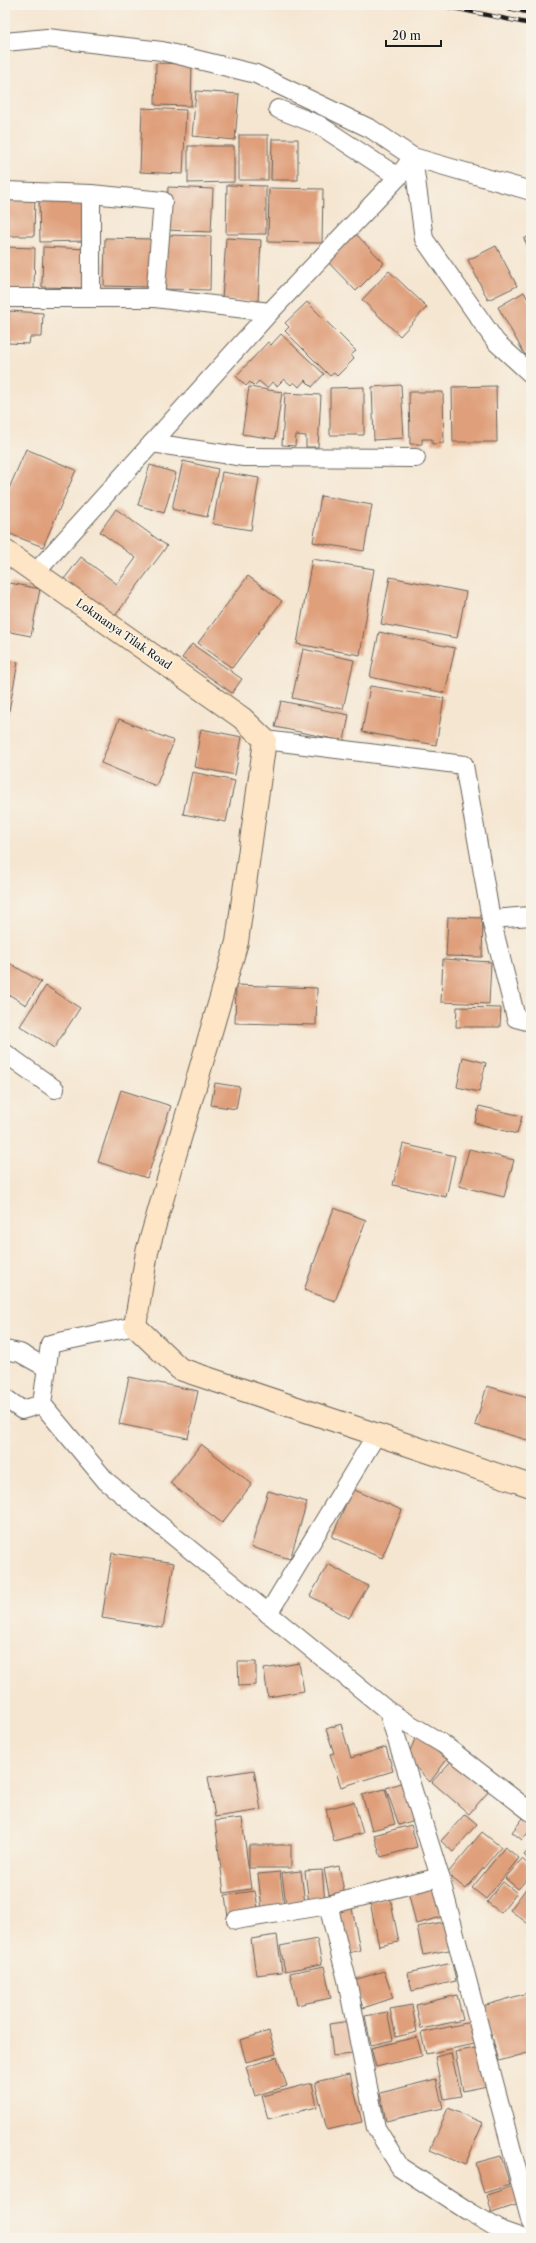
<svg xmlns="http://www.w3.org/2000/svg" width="536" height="2243" font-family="'Libre Caslon Text',serif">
<rect width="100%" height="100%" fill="#f7f3e8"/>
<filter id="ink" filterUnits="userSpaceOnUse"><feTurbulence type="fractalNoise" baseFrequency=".025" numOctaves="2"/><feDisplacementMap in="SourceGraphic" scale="8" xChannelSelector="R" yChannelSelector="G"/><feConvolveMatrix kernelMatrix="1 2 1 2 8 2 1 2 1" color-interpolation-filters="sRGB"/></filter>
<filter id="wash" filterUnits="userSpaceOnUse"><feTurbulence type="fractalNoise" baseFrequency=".012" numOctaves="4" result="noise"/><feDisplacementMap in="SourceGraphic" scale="16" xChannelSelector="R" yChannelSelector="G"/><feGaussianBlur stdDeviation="0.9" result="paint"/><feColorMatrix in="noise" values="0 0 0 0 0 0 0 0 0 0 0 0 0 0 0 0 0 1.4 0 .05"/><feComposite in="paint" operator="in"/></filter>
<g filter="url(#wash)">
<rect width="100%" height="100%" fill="#f5e6d1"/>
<g id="blocks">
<g fill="#df9f7a">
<polygon points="156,63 192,64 191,106 155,105"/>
<polygon points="196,91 239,94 235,140 192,136"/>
<polygon points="142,108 186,110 183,174 140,172"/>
<rect x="239" y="135" width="29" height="45"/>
<polygon points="272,139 298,139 298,180 271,180"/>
<polygon points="188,146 234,146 234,182 188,183"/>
<polygon points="227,185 266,186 266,234 226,234"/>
<polygon points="168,187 213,189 211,232 166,230"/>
<polygon points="269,188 323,189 322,243 268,242"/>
<polygon points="5,194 35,195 34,236 5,236"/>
<polygon points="85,198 86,241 40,242 39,199"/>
<polygon points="352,230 384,263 356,291 324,258"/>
<polygon points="166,235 211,236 210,290 165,289"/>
<polygon points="531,235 531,253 524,239"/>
<polygon points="105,238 151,239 150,287 104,286"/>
<polygon points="226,238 261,240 258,302 222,300"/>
<polygon points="496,246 517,286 488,300 468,260"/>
<polygon points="5,247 35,248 34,291 5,290"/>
<polygon points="43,247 88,249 86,288 42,287"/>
<polygon points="389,271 427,307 400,336 362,300"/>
<polygon points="524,292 531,305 531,351 525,355 498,307"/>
<polygon points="307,302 356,351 351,355 354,359 337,376 334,373 330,376 285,331 289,327 285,323"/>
<polygon points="9,311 43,313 42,337 30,337 29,344 8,343"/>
<polygon points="281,334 324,374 312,387 305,380 299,387 294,382 291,385 284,379 277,386 272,382 267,388 259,381 254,386 250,382 246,386 236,376 268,342 271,345"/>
<polygon points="401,385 404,438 374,440 372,387"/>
<polygon points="496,386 497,442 453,442 452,387"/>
<polygon points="249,387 282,392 275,439 242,434"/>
<polygon points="364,387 364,435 330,435 330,388"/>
<polygon points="409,392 443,392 444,443 432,444 432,439 422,439 422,444 410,444"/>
<polygon points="285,393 321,395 318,447 306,447 306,436 296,435 295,446 282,445"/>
<polygon points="26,449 76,470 43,547 5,532 5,498"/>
<polygon points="183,461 218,469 207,517 172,509"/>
<polygon points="150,465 176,473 164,513 138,505"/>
<polygon points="222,472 259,478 251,530 213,524"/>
<polygon points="321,496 372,505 364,551 313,542"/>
<polygon points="116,509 167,546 115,616 64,579 81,557 117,584 136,558 100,532"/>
<polygon points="312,559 374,569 360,655 297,644"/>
<polygon points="248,576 282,601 232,668 198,643"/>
<polygon points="390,577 466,592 457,638 381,624"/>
<polygon points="10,583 40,589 31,636 5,631 5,609"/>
<polygon points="379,632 455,648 445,693 370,677"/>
<polygon points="192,644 242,679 232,693 182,658"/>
<polygon points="303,649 354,660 343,709 292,698"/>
<polygon points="5,660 18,662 6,727 5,727"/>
<polygon points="370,686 444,698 436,745 362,732"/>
<polygon points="281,701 349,715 344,741 275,727"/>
<polygon points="119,719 174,741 156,786 101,763"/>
<polygon points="201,729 242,737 235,775 194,767"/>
<polygon points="192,772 235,781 226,822 183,814"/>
<polygon points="448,917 483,918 482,957 446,956"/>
<polygon points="443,959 491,962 489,1004 441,1002"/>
<polygon points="8,962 41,982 26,1005 5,992 5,966"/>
<polygon points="236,985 317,988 316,1025 235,1023"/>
<polygon points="46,986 80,1008 54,1048 20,1026"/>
<polygon points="457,1007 501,1008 500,1027 456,1027"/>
<polygon points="463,1057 486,1063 479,1092 457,1087"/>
<polygon points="215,1083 240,1087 236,1109 211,1105"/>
<polygon points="121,1090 171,1106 147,1178 98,1162"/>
<polygon points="479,1106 522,1116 517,1134 475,1123"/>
<polygon points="5,1137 9,1138 6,1154 5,1154"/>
<polygon points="403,1144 455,1156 446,1197 393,1185"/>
<polygon points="469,1149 514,1160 504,1197 459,1186"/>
<polygon points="334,1208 366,1220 335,1301 304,1290"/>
<polygon points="129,1377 198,1391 188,1438 119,1424"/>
<polygon points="487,1386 531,1399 531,1441 475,1425"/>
<polygon points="201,1444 252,1484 222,1523 170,1483"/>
<polygon points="352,1489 402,1510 382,1558 332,1537"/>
<polygon points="268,1491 307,1502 290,1559 251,1547"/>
<polygon points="112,1553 174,1563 163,1628 102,1618"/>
<polygon points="328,1564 368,1586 349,1618 310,1596"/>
<polygon points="238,1662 256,1662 256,1685 239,1686"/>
<polygon points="299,1663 304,1691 268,1697 264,1669"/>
<polygon points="341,1724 351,1758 386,1747 393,1771 341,1787 330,1754 334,1753 326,1729"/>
<polygon points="417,1734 448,1758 430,1782 407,1758"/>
<polygon points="452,1760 488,1792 469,1814 432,1782"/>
<polygon points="254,1770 261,1810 215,1817 208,1777"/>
<polygon points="406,1781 418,1819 399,1825 386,1788"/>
<polygon points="385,1789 395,1824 372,1830 362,1795"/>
<polygon points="354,1802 363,1833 334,1841 326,1809"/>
<polygon points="465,1814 477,1824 453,1852 441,1841"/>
<polygon points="524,1817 531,1823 531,1829 522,1840 512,1832"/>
<polygon points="242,1818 251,1889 224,1893 215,1821"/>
<polygon points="411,1825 417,1847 381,1857 374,1835"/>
<polygon points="482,1832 501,1847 466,1889 447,1874"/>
<rect x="249" y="1845" width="42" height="23"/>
<polygon points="505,1847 519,1858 486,1899 472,1888"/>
<polygon points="531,1847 531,1861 524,1855"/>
<polygon points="522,1859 531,1867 531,1875 518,1889 505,1878"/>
<polygon points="339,1866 345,1896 330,1899 324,1869"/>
<polygon points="322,1870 325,1902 309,1904 305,1871"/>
<polygon points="301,1871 305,1904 286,1906 282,1873"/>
<polygon points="280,1872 284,1907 262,1910 258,1874"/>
<polygon points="503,1882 517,1893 501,1913 487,1902"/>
<polygon points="531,1882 531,1926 510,1910"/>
<polygon points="437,1883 445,1916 416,1924 408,1891"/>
<polygon points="255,1891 259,1913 228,1917 225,1895"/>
<polygon points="390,1898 399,1942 379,1946 370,1902"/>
<polygon points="351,1903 360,1950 345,1954 336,1907"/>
<polygon points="448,1921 454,1949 423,1955 417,1927"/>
<polygon points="277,1935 282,1972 256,1975 251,1939"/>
<polygon points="317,1939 322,1964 285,1971 280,1946"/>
<polygon points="452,1963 456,1981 412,1991 408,1973"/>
<polygon points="324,1966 331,1998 297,2005 290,1973"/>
<polygon points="384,1971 393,1998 363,2008 354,1980"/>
<polygon points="531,1992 531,2052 499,2061 483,2006"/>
<polygon points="457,1995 463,2020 421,2029 416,2005"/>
<polygon points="412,2005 417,2032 396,2037 390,2009"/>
<polygon points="387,2012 393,2040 371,2045 365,2016"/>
<polygon points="350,2021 353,2054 333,2056 329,2024"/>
<polygon points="471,2022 475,2044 426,2054 421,2033"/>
<polygon points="269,2031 276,2054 246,2062 240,2040"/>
<polygon points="417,2037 422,2056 376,2067 371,2048"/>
<polygon points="480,2047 487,2086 463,2091 455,2052"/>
<polygon points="451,2053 461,2096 444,2099 435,2057"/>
<polygon points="277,2057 287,2086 255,2096 246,2067"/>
<polygon points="350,2074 362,2122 327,2130 315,2082"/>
<polygon points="436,2079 443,2108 386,2121 380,2093"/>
<polygon points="312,2083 317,2107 268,2119 262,2096"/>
<polygon points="448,2108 483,2123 465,2165 430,2150"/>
<polygon points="501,2156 510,2185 484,2193 475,2163"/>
<polygon points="513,2186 519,2204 492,2213 487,2195"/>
</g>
</g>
</g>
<g filter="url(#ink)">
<use href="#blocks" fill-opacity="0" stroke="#68635b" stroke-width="1"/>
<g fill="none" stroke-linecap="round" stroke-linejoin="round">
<g stroke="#68635b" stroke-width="20">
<g id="street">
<polyline points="5,42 47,38 162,51 256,74 371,129 413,157 424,239 496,342 531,374"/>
<polyline points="278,109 319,125 398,177"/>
<polyline points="5,191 91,194 163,201 155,298 5,298"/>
<polyline points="91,194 91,298"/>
<polyline points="155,298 270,312"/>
<polyline points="152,443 244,457 416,458"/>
<polyline points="36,572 270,312 398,177 413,157 531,191"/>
<polyline points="265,740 464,765 491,919 516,1018 531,1022"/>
<polyline points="491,919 531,916"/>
<polyline points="5,1053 55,1089"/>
<polyline points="135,1326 50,1344 42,1404 106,1481 388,1711 443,1744 531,1812"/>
<polyline points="5,1350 20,1353 47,1368"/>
<polyline points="5,1398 22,1410 42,1404"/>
<polyline points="268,1614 376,1435"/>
<polyline points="388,1711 440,1877 531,2223"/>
<polyline points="328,1905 347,1980 376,2128 400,2167 468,2211 502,2231 522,2238"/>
<polyline points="236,1920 328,1905 440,1877"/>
</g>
</g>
<g stroke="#68635b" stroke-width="24">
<polyline id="secondary" points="5,551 242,718 265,740 237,942 147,1252 135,1326 180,1369 531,1486"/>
</g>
<use href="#street" stroke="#fff" stroke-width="18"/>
<use href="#secondary" stroke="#fde5c5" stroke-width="22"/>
<g stroke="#1c1c1c" stroke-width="4.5">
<g id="rail">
<polyline points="439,5 531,24"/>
<polyline points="494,5 531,13"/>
</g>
</g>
<use href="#rail" stroke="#f7f3e8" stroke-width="3" stroke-dasharray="9" stroke-linecap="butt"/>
</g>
</g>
<g text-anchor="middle" stroke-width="3.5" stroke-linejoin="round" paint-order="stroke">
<g font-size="11" fill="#1c1c1c" stroke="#f7f3e8">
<text transform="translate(124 634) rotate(35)" y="4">Lokmanya Tilak Road</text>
</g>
</g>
<rect width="536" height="2243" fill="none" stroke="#f7f3e8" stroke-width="20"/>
<path d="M386 40v6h55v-6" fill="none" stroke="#1c1c1c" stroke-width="2"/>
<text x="392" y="40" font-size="12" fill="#1c1c1c" stroke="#f7f3e8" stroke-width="3" paint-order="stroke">20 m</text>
</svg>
